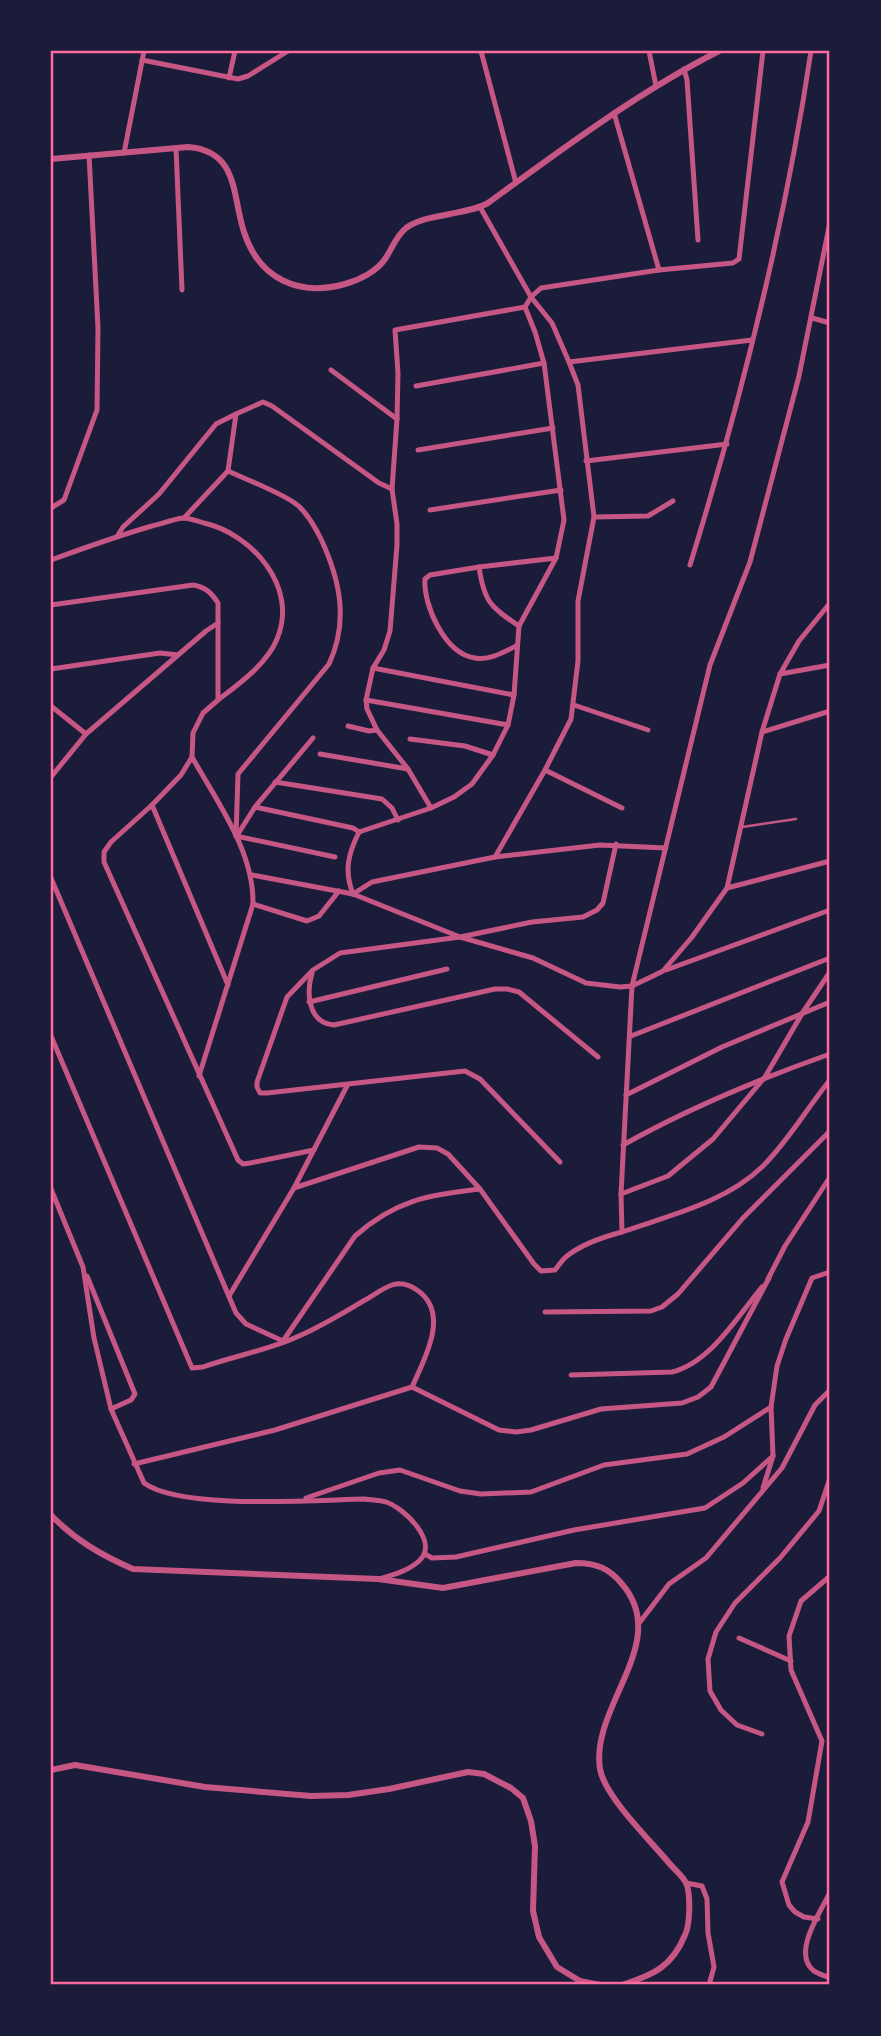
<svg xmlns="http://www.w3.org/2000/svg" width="881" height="2036" font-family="'Source Sans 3',sans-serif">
<rect width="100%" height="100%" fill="#1b1b3a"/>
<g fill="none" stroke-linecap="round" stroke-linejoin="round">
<polyline stroke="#c65784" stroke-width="2.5" points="742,827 796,819"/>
<g stroke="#c65784" stroke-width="5">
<polyline points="481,51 516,183"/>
<polyline points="649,51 656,86"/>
<polyline points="142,60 238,79 248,76 288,51"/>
<polyline points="684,69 687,80 698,240"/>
<polyline points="229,78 235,51"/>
<polyline points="614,113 659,270"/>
<polyline points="176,148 182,290"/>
<polyline points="124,153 144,51"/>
<polyline points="480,207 531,297 552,323 569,362 578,385 594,517 578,601 578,661 571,719 545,770 495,857"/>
<polyline points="525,307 531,297 541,288 659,270 733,263 739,259 763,51"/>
<polyline points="812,318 830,323"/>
<polyline points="569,362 752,340"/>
<polyline points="331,370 397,419"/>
<polyline points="416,386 544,363"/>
<polyline points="418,450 553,428"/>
<polyline points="586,461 727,444"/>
<path d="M228,471C245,479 282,493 296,504C307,512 315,527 321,539C340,580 349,621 329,664L238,774L236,836"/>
<polyline points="228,471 236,414 263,402 272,406 379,483 392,489"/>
<polyline points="51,508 64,500 97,410 98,328 89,155"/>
<polyline points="430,510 561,490"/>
<polyline points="594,517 648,516 673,501"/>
<polyline points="184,518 228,471"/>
<polyline points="118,535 123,527 159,494 216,424 236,414"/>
<path d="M51,560C84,548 117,536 152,526C162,524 173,519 183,518C189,518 198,521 204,523C252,534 299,587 277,639C267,664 239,684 218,700"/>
<path d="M690,565C742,397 785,225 811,51"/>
<path d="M479,567C484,601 490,607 519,626"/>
<path d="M51,605L193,585C205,587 211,592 218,603V700L203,713L193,733L192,757L181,775L152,805L111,842L104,852V862L238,1160L243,1164L250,1163L314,1150"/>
<path d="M516,646C504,652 489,661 475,658C445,654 423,605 425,579L430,575L479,567L556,558"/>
<polyline points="373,668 514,695"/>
<polyline points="51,669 160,653 178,655"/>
<polyline points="780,674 830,665"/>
<polyline points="366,700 508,725"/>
<polyline points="574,705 648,730"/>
<polyline points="51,706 86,734"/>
<polyline points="348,726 369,731 377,730"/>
<polyline points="762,732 827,712"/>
<polyline points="410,739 465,746 493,755"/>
<polyline points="320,754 408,769"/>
<path d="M192,757C217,802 254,851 253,904L199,1076"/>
<polyline points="545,770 622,808"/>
<polyline points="51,777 86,734 206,631 218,623"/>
<polyline points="275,782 382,799 392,808 398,820"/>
<polyline points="152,805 228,985"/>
<polyline points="255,807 353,828 359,832"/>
<polyline points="431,808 408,769 377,730 367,709 366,700 373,668 384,650 390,631 397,545 397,524 392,489 397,419 398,373 395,330 525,307"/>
<polyline points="238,834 255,807 313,738"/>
<polyline points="236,836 335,857"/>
<polyline points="252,875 353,894 460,937 533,958 586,983 620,987 632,986 651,977 663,971 692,937 727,888 762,732 780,674 799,641 830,603"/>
<polyline points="51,878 236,1313 246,1324 283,1341"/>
<polyline points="727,888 830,861"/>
<path d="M353,894C344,871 348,854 359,832L431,808L454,797L472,784L493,755L508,725L514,695L519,626L556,558L564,520L544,363L535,332L525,307"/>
<polyline points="353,894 372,882 495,857 600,845 666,848"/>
<polyline points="253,904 307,921 319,916 339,891"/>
<polyline points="666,970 830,910"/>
<path d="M312,973C306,993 308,1023 334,1025L495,989H507L519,992L598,1057"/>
<polyline points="309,1002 447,969"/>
<path d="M51,1036L192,1368L203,1367C234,1356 269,1350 299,1336C322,1326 343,1313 365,1300C374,1295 383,1288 392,1285C401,1282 410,1285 417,1290C451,1313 424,1360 412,1387L275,1430L134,1464"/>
<polyline points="631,1036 830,958"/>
<polyline points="626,1095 722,1047 830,1002"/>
<path d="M623,1145C689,1108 759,1079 830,1054"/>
<polyline points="560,1162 480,1079 465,1071 267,1093 260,1093 257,1087 257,1082 287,997 313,970 340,953 460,937 532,922 583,917 597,910 603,903 616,844"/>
<path d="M294,1188L419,1147L437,1148L448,1154L480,1189L534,1264L541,1271L555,1270C559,1265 562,1260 567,1256C582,1244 603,1237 622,1232L621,1194L632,986L710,665L750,562L799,376L830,222"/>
<path d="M51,1189L83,1267L94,1338L111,1409L144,1483C181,1510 314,1500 364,1499C371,1500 379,1500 386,1502C404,1508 440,1542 419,1561C408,1571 393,1575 379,1579"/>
<polyline points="621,1194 668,1176 713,1139 765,1077 803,1012 830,972"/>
<path d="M622,1232C670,1215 725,1203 763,1166C789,1140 807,1108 830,1080"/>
<polyline points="87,1276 135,1394 131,1400 111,1409"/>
<polyline points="768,1279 785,1246 830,1177"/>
<polyline points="229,1296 294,1188 347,1086"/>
<polyline points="545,1312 651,1311 662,1307 678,1294 743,1218 830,1131"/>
<path d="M283,1341L355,1236C397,1199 427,1196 480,1189"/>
<path d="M571,1375L672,1372C710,1363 738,1316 762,1287"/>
<polyline points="412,1387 499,1430 516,1432 531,1430 601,1409 682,1403 698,1397 711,1387 769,1278"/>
<polyline points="763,1488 773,1456 771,1407 777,1366 786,1339 812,1278 830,1272"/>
<polyline points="306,1498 379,1473 400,1470 460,1491 481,1494 531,1492 604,1465 687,1454 724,1437 771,1407"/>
<polyline points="425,1554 432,1558 456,1557 574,1530 705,1508 743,1483 773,1456"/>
<polyline points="640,1622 669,1584 706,1558 782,1468 815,1405 830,1390"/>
<polyline points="739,1638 791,1661"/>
<polyline points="762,1734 737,1725 721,1710 710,1691 708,1659 716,1632 735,1603 780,1558 819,1511 830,1478"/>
<polyline points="686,1883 702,1886 707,1899 708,1933 714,1967 709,1985"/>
<path d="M830,1892C821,1912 791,1953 814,1971C819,1974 825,1976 830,1978"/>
<polyline points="818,1919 804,1917 795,1912 789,1905 782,1882 808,1822 822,1741 791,1670 789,1636 801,1601 830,1576"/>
</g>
<g stroke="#c65784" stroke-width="6">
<path d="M51,159L188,147C239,151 232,196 244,232C259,279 299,297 345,284C360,280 377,271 385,259C392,249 396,236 406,228C427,213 464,216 488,203C562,149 637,93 719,51"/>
<path d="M51,1515C75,1540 101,1555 133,1569L378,1579L443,1588L576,1563C596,1563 609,1568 622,1584C672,1642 590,1706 600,1769C605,1797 650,1840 669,1863C674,1869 683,1876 686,1883C691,1893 690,1925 685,1935C672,1967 653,1975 622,1985"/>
<polyline points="51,1770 75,1765 205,1787 311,1796 348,1795 389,1789 468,1772 484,1774 511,1788 523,1798 531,1821 535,1846 533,1911 539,1937 557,1967 580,1981 600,1985"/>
</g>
</g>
<rect width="881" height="2036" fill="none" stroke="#1b1b3a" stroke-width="105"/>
<rect x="52" y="52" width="776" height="1931" fill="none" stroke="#ff6b9d" stroke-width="2.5"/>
</svg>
